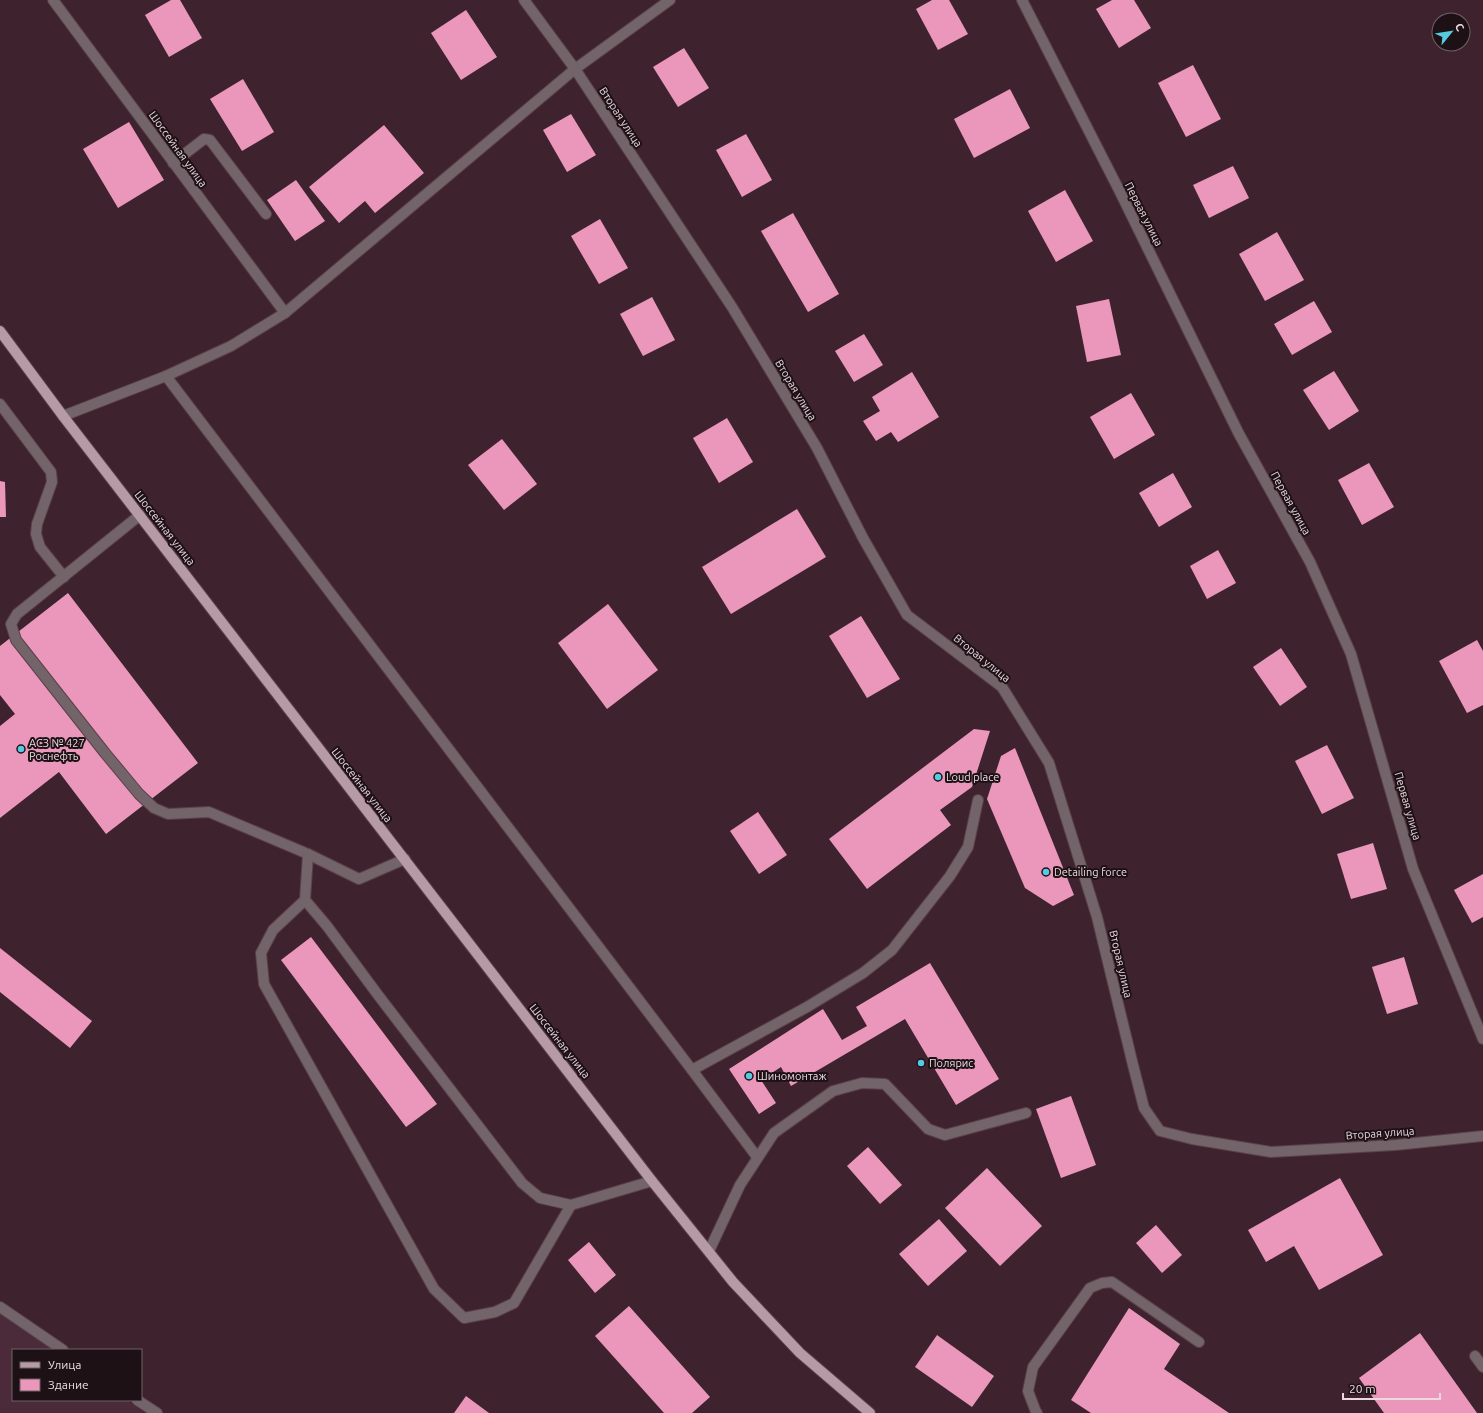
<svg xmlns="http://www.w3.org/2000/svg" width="1483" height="1413" font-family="Ubuntu,sans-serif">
<rect width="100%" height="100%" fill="#3e232f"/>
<polygon fill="#4b2a39" points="0,1305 60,1350 13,1350 13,1400 127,1400 144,1413 0,1413"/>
<g fill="#eb97bb">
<polygon points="171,0 180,0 202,38 169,57 145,15"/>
<polygon points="932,0 949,0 968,34 938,50 916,9"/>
<polygon points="1112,0 1134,0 1151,28 1119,48 1096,9"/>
<polygon points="466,10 497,57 461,80 431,33"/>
<polygon points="684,48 709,88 678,107 653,67"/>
<polygon points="1193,65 1221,119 1186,137 1158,83"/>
<polygon points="243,79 274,132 242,151 210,99"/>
<polygon points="1010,89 1030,128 974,158 954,119"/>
<polygon points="571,114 596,155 567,172 543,130"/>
<polygon points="129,122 164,180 118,208 83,149"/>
<polygon points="384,125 424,173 375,213 365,201 339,223 309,187"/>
<polygon points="746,134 772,180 742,197 716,150"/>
<polygon points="1233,166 1249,198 1209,218 1193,185"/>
<polygon points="296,180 325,221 295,241 267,200"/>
<polygon points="1065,190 1093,241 1056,262 1028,211"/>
<polygon points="793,213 839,294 808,312 761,231"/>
<polygon points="600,219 628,268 599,284 571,236"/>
<polygon points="1277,232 1304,280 1265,301 1239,254"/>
<polygon points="652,297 675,340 643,356 620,314"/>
<polygon points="1109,299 1121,355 1087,362 1076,306"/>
<polygon points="1314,301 1332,332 1292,355 1274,324"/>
<polygon points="864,334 883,365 854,382 835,351"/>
<polygon points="1334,371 1359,411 1329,430 1303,390"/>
<polygon points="912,372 939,417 898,442 891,432 876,441 863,421 880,411 872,397"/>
<polygon points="1131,393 1155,435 1114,459 1090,417"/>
<polygon points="727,418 753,462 719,483 693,438"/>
<polygon points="502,439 537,484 504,510 468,465"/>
<polygon points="1369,463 1394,507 1362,525 1338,480"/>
<polygon points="1173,473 1192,507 1159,527 1139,493"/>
<polygon points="0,481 5,482 6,517 0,517"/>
<polygon points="797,509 826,557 731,614 702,567"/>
<polygon points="1218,550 1236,583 1207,599 1190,566"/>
<polygon points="68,593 198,763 106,834 59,772 0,818 0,726 15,714 0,695 0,646"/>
<polygon points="608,604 658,670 607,709 558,643"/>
<polygon points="861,616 900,679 867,698 829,636"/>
<polygon points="1477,640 1483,651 1483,705 1467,713 1439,661"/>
<polygon points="1281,648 1307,687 1280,706 1253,667"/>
<polygon points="974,729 990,731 972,787 940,810 951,825 867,889 829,839"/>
<polygon points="1327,745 1354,798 1322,814 1295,761"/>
<polygon points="1015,748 1074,895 1053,906 1025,888 987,799 1001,756"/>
<polygon points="758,812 787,855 759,874 730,831"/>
<polygon points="1373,843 1387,889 1351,899 1337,854"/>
<polygon points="1483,874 1483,917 1472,923 1454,890"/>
<polygon points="311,937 437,1104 406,1127 281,960"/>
<polygon points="0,948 92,1021 70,1048 0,992"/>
<polygon points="1404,957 1418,1004 1387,1014 1372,967"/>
<polygon points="930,963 999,1079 956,1105 905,1019 791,1086 781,1067 761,1080 776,1103 759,1114 729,1069 823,1009 842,1040 867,1026 856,1007"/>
<polygon points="1071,1096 1096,1165 1061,1178 1036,1109"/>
<polygon points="868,1147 902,1185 880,1204 847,1166"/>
<polygon points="987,1168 1042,1226 1000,1266 945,1208"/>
<polygon points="1340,1178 1383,1255 1319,1290 1294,1246 1266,1262 1248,1230"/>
<polygon points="939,1219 967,1251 928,1286 899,1254"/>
<polygon points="1156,1225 1182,1255 1162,1273 1136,1243"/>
<polygon points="589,1242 616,1275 595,1293 568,1260"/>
<polygon points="629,1306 710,1397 692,1413 664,1413 595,1336"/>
<polygon points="1129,1308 1180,1344 1164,1369 1229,1413 1091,1413 1071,1400"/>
<polygon points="1420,1333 1477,1413 1384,1413 1359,1378"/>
<polygon points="937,1335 994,1376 972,1407 915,1367"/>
<polygon points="466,1396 489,1413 454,1413"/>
</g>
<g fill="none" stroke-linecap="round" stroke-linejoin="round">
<g stroke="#5a404b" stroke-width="12">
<g id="lane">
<polyline points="173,163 204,139 210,140 266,214"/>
<polyline points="0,404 51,472 52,482 37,524 36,534 40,547 64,577"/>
<polyline points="63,416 166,376 231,346 285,313 575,69 670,0"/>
<polyline points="140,515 17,614 11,624 16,640 105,753 139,794 154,808 168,814 209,812 308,854 359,879 405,859"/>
<polyline points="308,854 305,900 273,930 261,953 264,984 434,1289 464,1318 495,1312 514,1303 571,1205"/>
<polyline points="305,900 327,926 378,995 522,1183 540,1198 571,1205 652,1181"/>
<polyline points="757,1157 692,1070 807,1007 863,973 892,950 950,876 968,847 978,800"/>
<polyline points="709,1251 740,1185 774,1133 833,1091 862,1083 885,1084 928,1129 945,1135 1026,1113"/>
<polyline points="0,1307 63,1350"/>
<polyline points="1475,1356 1483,1367"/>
<polyline points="137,1400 157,1413"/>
<polyline points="1037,1413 1036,1412 1028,1391 1033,1367 1090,1288 1102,1283 1112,1282 1199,1342"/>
</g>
</g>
<g stroke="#5a404b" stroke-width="12">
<g id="street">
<polyline points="53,0 285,313"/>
<polyline points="524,0 575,69 732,307 817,448 863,538 907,615 1002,687 1049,763 1097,917 1133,1065 1144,1108 1160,1131 1192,1139 1271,1152 1396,1145 1483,1136"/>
<polyline points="1022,0 1119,190 1239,434 1310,562 1351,654 1413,869 1483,1039"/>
<polyline points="166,376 692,1070"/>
</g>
</g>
<g stroke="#5a404b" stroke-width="12">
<polyline id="primary" points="0,331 63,416 652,1181 733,1282 800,1353 870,1413"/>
</g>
<use href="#lane" stroke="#726469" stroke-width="10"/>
<use href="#street" stroke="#726469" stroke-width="10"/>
<use href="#primary" stroke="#b69aa5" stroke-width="10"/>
</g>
<g fill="#55cae0" stroke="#1d1116" stroke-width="1.5">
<circle cx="21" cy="749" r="4"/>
<circle cx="938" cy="777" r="4"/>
<circle cx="1046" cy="872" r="4"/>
<circle cx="921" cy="1063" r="4"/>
<circle cx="749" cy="1076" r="4"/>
</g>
<g text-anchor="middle" stroke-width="4" stroke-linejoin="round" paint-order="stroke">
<g font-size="11" fill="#ebd9e0" stroke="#1d1116">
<text transform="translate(621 117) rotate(57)" y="4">Вторая улица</text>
<text transform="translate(178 149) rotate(54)" y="4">Шоссейная улица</text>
<text transform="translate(1144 214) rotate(63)" y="4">Первая улица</text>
<text transform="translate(796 390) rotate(59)" y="4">Вторая улица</text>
<text transform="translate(1291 503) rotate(61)" y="4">Первая улица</text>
<text transform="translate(165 528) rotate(52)" y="4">Шоссейная улица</text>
<text transform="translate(982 658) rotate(39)" y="4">Вторая улица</text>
<text transform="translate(362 785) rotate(52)" y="4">Шоссейная улица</text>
<text transform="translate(1408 806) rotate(74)" y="4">Первая улица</text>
<text transform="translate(1121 964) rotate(77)" y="4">Вторая улица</text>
<text transform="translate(560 1041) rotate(52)" y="4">Шоссейная улица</text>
<text transform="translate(1380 1133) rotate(-4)" y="4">Вторая улица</text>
</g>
<g font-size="11" fill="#ebd9e0" stroke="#1d1116" text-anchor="start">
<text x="29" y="747">АСЗ № 427<tspan x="29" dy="13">Роснефть</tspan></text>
<text x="946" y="781">Loud place</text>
<text x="1054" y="876">Detailing force</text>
<text x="929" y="1067">Полярис</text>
<text x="757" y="1080">Шиномонтаж</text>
</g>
</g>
<rect x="12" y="1349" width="130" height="52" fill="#1d1116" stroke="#6f6167"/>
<rect x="20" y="1362" width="20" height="6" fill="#b69aa5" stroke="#6f6167"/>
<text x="48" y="1369" font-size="12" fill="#ebd9e0">Улица</text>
<rect x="20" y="1379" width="20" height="12" fill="#eb97bb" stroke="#6f6167"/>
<text x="48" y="1389" font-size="12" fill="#ebd9e0">Здание</text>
<g transform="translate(1451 32) rotate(60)"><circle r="19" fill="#1d1116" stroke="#6f6167"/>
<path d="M0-3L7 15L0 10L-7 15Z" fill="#55cae0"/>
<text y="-6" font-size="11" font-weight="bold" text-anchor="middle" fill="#ebd9e0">С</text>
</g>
<path d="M1343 1393v6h97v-6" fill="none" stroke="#ebd9e0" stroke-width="2"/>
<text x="1349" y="1393" font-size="12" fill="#ebd9e0" stroke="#1d1116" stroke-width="3" paint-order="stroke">20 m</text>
</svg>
